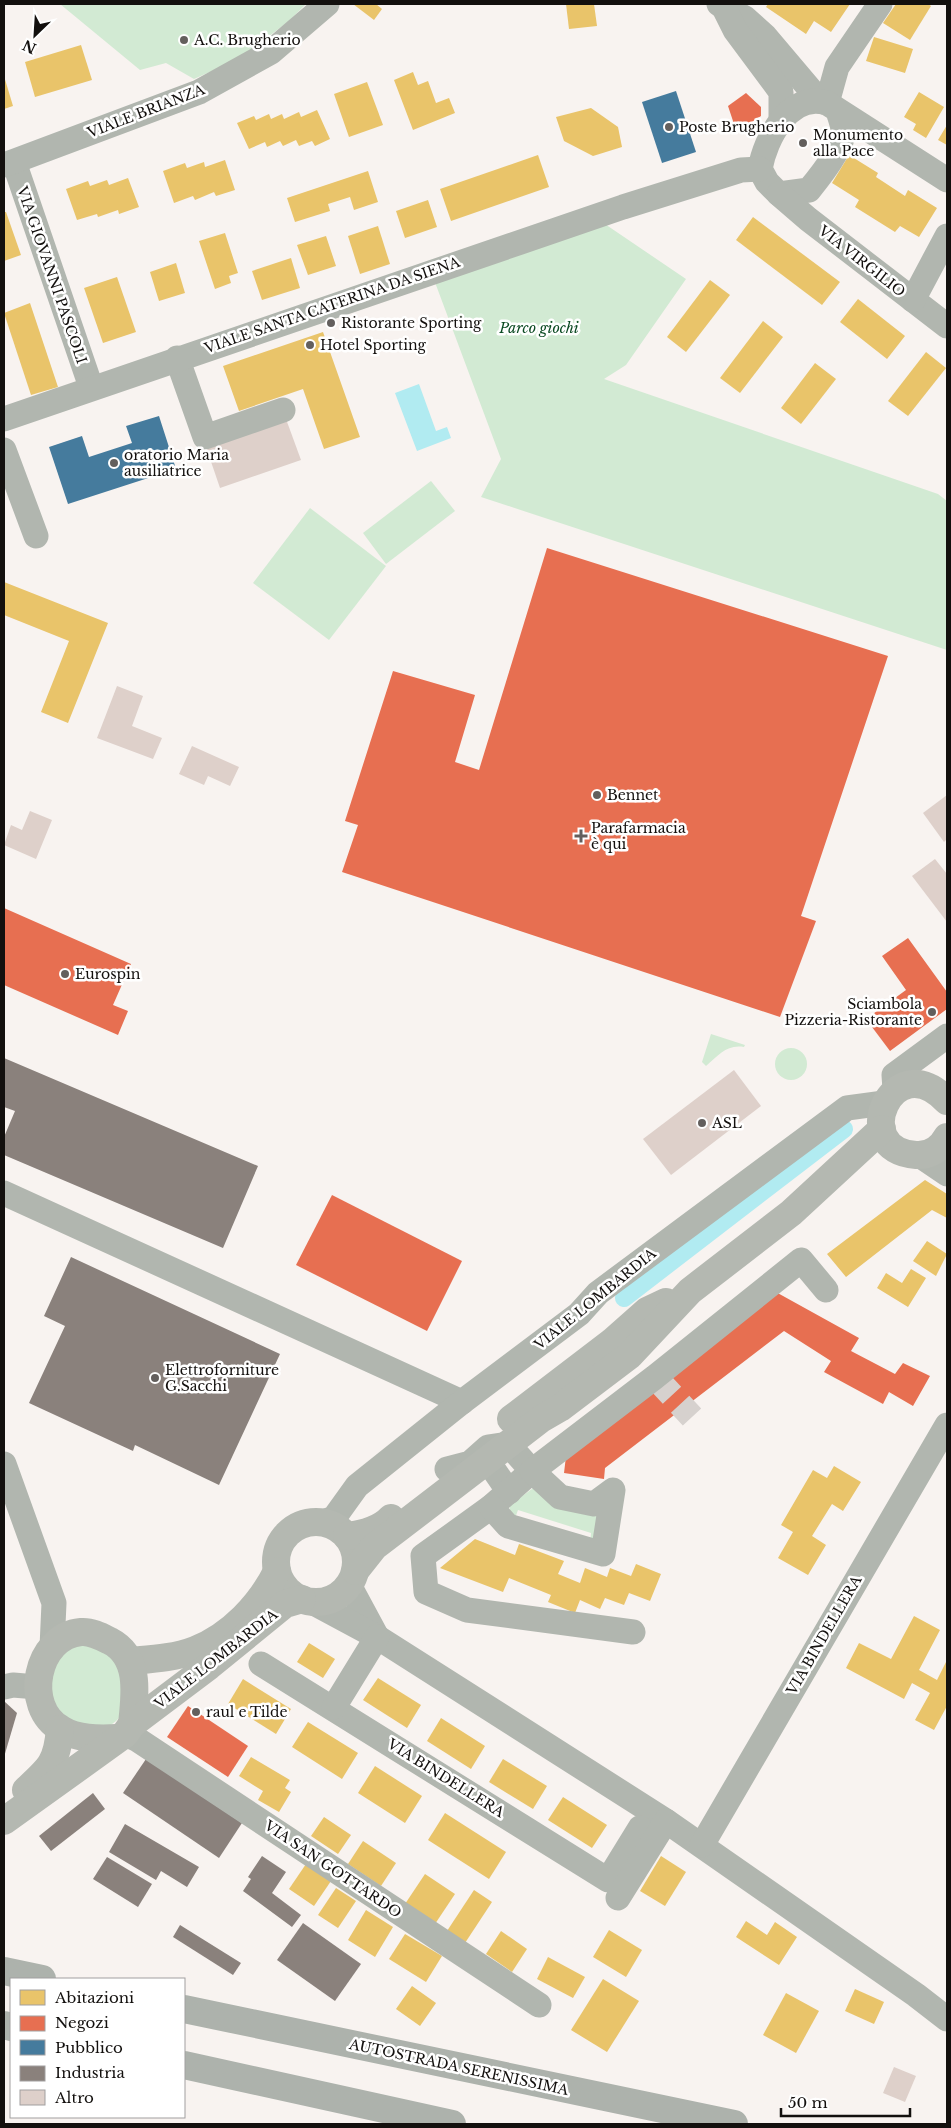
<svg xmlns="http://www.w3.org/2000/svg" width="951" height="2128" font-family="'Libre Baskerville',serif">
<rect width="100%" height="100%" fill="#f8f3f0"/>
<g fill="#d2ead3">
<polygon points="60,4 306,4 289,21 239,59 194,79 166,63 140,70"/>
<polygon points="599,220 686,279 626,365 604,379 938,494 947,501 947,650 481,497 501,459 433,277"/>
<polygon points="431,481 455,511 386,564 363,533"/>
<polygon points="310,508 386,566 329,640 253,583"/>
<path d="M711,1034L745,1045L744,1047C727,1044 719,1055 706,1066L702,1062Z"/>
<circle cx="791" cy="1064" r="16"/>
<polygon points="536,1486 602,1516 590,1545 591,1533 518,1510 514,1521 509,1514 510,1505"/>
<path d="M82,1643C113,1655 125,1661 123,1697C122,1705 123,1712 118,1719C110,1728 101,1728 90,1725C83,1723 71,1722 65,1718C35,1695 51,1654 82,1643Z"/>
</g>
<polygon fill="#b1ebf1" points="419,384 436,431 447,427 451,438 417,451 395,393"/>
<g fill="#e9c46a">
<polygon points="353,4 376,4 382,9 374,20"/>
<polygon points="566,4 594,4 597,26 569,29"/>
<polygon points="768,4 850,4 831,32 814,21 806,34 766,7"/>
<polygon points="896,4 928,4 931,6 910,40 883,23"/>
<polygon points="874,37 913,49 905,73 866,61"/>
<polygon points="81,45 92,80 35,97 25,62"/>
<polygon points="413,72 418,85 428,81 436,103 449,98 455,113 413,130 394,80"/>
<polygon points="4,76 13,106 4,109"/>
<polygon points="367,82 383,125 349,137 334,94"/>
<polygon points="919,92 944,107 926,138 913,130 916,124 904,117"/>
<polygon points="591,108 618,127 622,147 593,156 564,141 556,117"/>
<polygon points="317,110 330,139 315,146 312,141 299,146 296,140 283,146 280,141 267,147 265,142 249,149 237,123 254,116 256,120 269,114 271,119 282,114 284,119 299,112 301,117"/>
<polygon points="947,125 947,145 938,140"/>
<polygon points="538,155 549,187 451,221 440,189"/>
<polygon points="849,155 878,173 876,177 905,196 908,190 937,208 919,237 900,226 895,232 855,207 859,200 832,183"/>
<polygon points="225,160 235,190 216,196 214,192 195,200 193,196 174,203 163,171 185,163 187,168 204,162 205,167"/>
<polygon points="368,171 378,202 354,210 350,197 328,204 330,211 295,222 287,198"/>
<polygon points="128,178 139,207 119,214 118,210 98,217 97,214 77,220 66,189 88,181 90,186 107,180 109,185"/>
<polygon points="428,200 437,227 405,238 396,211"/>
<polygon points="4,212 6,212 21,255 4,261"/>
<polygon points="753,217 840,282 822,305 736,240"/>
<polygon points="378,226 390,264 360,274 348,236"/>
<polygon points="225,233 238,273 229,276 231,283 215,289 199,241"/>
<polygon points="326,236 336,266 308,275 297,245"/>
<polygon points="291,258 300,288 262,300 252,271"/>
<polygon points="176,263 185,293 159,301 150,272"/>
<polygon points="117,277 136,332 103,343 84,288"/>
<polygon points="710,280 730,295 686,352 667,337"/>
<polygon points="858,299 905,336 887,359 840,322"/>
<polygon points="30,303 58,387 31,395 4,313"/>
<polygon points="763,321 783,337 740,393 720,378"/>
<polygon points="323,332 360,437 324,449 303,389 239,411 223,366"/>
<polygon points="926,352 946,368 908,416 888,401"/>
<polygon points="815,363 836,379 801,424 781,408"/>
<polygon points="4,582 108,623 68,723 41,712 69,641 4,615"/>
<polygon points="925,1180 947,1194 947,1218 932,1210 846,1277 827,1254"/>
<polygon points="927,1241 947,1254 936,1276 913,1261"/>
<polygon points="911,1269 926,1278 908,1307 877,1288 886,1273 902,1283"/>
<polygon points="834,1466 861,1482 843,1511 832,1504 812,1536 826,1545 808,1575 778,1558 793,1532 781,1525 813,1470 827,1478"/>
<polygon points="475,1539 515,1555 519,1544 564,1561 558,1574 580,1583 585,1568 607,1577 610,1568 631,1576 636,1564 661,1574 650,1601 629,1593 624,1605 605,1598 600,1609 580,1600 575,1613 548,1602 551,1595 509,1578 503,1592 440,1568"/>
<polygon points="914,1616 940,1630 919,1670 937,1680 947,1660 947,1706 934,1730 915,1720 930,1693 912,1683 904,1699 846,1668 859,1643 891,1659"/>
<polygon points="309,1643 335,1659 323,1678 297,1662"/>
<polygon points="378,1678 421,1705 407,1728 363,1700"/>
<polygon points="243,1679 291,1709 276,1734 228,1704"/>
<polygon points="441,1718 485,1746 471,1769 427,1741"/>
<polygon points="308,1722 358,1753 342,1779 292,1747"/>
<polygon points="251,1757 290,1780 285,1788 291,1792 279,1812 258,1800 263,1791 239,1776"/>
<polygon points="503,1759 547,1786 533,1809 489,1782"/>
<polygon points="375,1766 422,1796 405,1823 358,1793"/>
<polygon points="563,1797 607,1825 592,1848 548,1820"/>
<polygon points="445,1813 506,1852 489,1879 428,1840"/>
<polygon points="324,1817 351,1835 338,1854 311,1836"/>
<polygon points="363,1841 396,1863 381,1886 348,1864"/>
<polygon points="661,1856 686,1872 665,1906 640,1891"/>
<polygon points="306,1864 331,1881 314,1906 289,1889"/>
<polygon points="425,1874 455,1894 435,1924 405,1904"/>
<polygon points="336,1888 356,1901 338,1928 318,1915"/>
<polygon points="474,1890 492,1902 465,1943 447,1931"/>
<polygon points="366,1910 393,1927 375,1957 348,1940"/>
<polygon points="746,1921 767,1935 775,1922 797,1937 779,1965 736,1937"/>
<polygon points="609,1930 642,1950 626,1977 593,1957"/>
<polygon points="501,1931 527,1949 512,1972 486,1954"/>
<polygon points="405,1934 442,1956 426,1982 389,1959"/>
<polygon points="548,1957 585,1977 573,1998 537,1979"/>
<polygon points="603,1979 639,2001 607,2052 571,2030"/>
<polygon points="412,1986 436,2003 420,2026 396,2009"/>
<polygon points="855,1989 884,2002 874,2024 845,2011"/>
<polygon points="786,1993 819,2011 796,2053 763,2035"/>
</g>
<g fill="#e76f51">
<polygon points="746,93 761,107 761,116 744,127 734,124 728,106"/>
<polygon points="547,548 888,656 801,916 816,921 780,1017 342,872 358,825 345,821 393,671 475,695 455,762 479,770"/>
<polygon points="4,908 131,964 113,1005 128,1011 118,1035 4,985"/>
<polygon points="908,938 947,992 947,1009 890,1051 866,1019 906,990 882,956"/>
<polygon points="332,1195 462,1261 427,1331 296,1265"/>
<polygon points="774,1291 859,1338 851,1351 895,1374 903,1363 930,1376 913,1406 889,1392 883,1404 824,1372 831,1361 784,1331 605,1468 604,1479 564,1473 567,1448"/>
<polygon points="188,1706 248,1746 228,1777 167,1737"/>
</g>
<g fill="#457b9d">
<polygon points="676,91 696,152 662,163 642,102"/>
<polygon points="159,416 176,469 68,504 49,447 82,436 89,457 132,443 126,426"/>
</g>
<g fill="#8a817c">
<polygon points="4,1058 258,1166 223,1248 4,1155 4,1137 15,1111 4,1107"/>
<polygon points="71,1257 280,1354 219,1485 135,1445 133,1451 29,1403 65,1326 44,1316"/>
<polygon points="4,1701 17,1713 4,1757"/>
<polygon points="146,1759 242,1823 219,1858 123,1793"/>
<polygon points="93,1793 105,1809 51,1851 39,1836"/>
<polygon points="125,1824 199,1867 187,1887 161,1871 156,1880 109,1852"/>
<polygon points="262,1856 286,1872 272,1893 301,1915 292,1927 243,1891 251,1879 248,1877"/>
<polygon points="107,1857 152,1884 138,1907 93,1879"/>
<polygon points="303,1923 361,1964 335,2001 277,1960"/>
<polygon points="180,1925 241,1963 233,1975 173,1937"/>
</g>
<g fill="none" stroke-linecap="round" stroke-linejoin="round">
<polyline stroke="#b1ebf1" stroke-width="18" points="624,1298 844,1129"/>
</g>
<g fill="#ded0ca">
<polygon points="286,419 301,460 220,488 206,447"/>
<polygon points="117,686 143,696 132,726 162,738 153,759 97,738"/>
<polygon points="192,746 239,767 230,786 208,776 204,785 179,774"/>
<polygon points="947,795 947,839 944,842 923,813"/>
<polygon points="30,811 52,820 36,859 4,845 11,825 22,830"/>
<polygon points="935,859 947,874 947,922 912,876"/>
<polygon points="734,1070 761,1106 671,1175 643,1139"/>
<polygon points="894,2067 916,2076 905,2102 883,2093"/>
</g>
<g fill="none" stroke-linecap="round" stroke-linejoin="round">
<polyline stroke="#d6d1ce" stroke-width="25" stroke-dasharray="25 12" stroke-linecap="butt" points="655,1377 692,1417"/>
<g stroke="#b1b6af" stroke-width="25">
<polyline points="719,4 745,18 765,36 820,101"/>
<polyline points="724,8 735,30 781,92 781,119"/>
<polyline points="827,103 837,67 880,4"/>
<path d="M838,111C840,118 844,127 843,134C842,149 818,179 809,190L779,194L767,182L760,169C765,139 790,91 827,103L947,180"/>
<polyline points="14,162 91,387"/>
<polyline points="4,165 199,92 271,52 327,4"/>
<polyline points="779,194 808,219 947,326"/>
<polyline points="913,300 947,236"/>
<polyline points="177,358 205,437 283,410"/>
<polyline points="4,419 623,207 741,170 760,169"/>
<polyline points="4,450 36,536"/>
<polyline points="895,1090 894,1075 947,1036"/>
<polyline points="919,1155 947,1174"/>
<polyline points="4,1193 462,1402"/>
<polyline points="487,1460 509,1492"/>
<polyline points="4,1464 54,1603 52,1647"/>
<polyline points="447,1469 470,1463 488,1447 508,1444 532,1471 491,1507 423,1556 426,1592 467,1610 633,1632"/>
<polyline points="491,1507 508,1526 603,1554 613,1490 594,1504 560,1497 532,1471 655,1377 801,1260 826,1290"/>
<polyline points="323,1522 334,1518 357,1486 462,1402 579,1314 598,1293 847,1108 884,1103"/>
<polyline points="349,1585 377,1637"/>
<polyline points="310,1601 377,1637 666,1821 916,1995 947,2019"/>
<polyline points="261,1664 608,1880 640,1828"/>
<polyline points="4,1687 13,1685 37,1687"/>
<polyline points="334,1707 377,1637"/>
<polyline points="125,1734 138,1740 539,2005"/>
<polyline points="702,1845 947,1425"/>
<polyline points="618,1898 666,1821"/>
</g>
<g stroke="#b4b8b1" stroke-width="28">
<path d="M947,1101C892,1043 847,1151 916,1155C930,1156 941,1148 947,1137"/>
<polyline points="511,1419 612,1342 647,1311 666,1302"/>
<circle cx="316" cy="1562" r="40"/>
<path d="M347,1536C363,1534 380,1530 391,1518"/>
<polyline points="355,1571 374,1547 541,1419 560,1408 630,1355 690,1291 791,1213 882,1129"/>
<path d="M130,1661C152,1659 174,1658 195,1650C231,1636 261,1604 277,1571"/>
<path d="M117,1738C98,1739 77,1739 61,1729C22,1707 36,1636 81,1632C91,1631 102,1637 110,1641C141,1657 135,1696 132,1724"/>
<path d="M26,1790C50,1768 57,1763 60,1729"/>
<polyline points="4,1821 125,1734 132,1724 209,1666 285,1604 302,1599"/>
</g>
<g stroke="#adb2ac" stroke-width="28">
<polyline points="4,1971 42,1979"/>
<polyline points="184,2009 734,2124"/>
<polyline points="4,2025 11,2027"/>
<polyline points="184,2065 452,2124"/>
</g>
</g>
<g fill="#635f5d" stroke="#fff" stroke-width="2">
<circle cx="184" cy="40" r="5"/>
<circle cx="669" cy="127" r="5"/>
<circle cx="803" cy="143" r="5"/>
<circle cx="331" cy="323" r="5"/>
<circle cx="310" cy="345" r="5"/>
<circle cx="114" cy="463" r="5"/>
<circle cx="597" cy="795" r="5"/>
<path d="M578.5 828.5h5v5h5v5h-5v5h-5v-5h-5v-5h5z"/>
<circle cx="65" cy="974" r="5"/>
<circle cx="932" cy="1012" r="5"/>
<circle cx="702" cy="1123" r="5"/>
<circle cx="155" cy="1378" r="5"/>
<circle cx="196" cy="1712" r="5"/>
</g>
<g text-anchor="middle" stroke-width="5" stroke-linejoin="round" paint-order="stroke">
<g font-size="14" fill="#13100e" stroke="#fff" text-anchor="start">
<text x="194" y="45">A.C. Brugherio</text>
<text x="679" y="132">Poste Brugherio</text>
<text x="813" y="140">Monumento<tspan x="813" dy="16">alla Pace</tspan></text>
<text x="341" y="328">Ristorante Sporting</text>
<text x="320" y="350">Hotel Sporting</text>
<text x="124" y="460">oratorio Maria<tspan x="124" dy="16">ausiliatrice</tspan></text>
<text x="607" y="800">Bennet</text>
<text x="591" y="833">Parafarmacia<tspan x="591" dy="16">è qui</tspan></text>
<text x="75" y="979">Eurospin</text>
<text x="922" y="1009" text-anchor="end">Sciambola<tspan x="922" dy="16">Pizzeria-Ristorante</tspan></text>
<text x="712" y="1128">ASL</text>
<text x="165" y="1375">Elettroforniture<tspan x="165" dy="16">G.Sacchi</tspan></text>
<text x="206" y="1717">raul e Tilde</text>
</g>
<g font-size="14" fill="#13100e" stroke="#fff">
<text transform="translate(146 111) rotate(-21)" y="5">VIALE BRIANZA</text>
<text transform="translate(862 261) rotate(38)" y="5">VIA VIRGILIO</text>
<text transform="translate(52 275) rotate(71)" y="5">VIA GIOVANNI PASCOLI</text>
<text transform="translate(332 305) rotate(-19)" y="5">VIALE SANTA CATERINA DA SIENA</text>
<text transform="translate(595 1299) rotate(-39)" y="5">VIALE LOMBARDIA</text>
<text transform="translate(824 1635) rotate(-60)" y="5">VIA BINDELLERA</text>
<text transform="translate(216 1659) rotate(-38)" y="5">VIALE LOMBARDIA</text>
<text transform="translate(446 1778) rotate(32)" y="5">VIA BINDELLERA</text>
<text transform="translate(333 1869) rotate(34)" y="5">VIA SAN GOTTARDO</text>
<text transform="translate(459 2067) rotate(12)" y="5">AUTOSTRADA SERENISSIMA</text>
</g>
<g font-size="14" font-style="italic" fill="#0a4921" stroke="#fff">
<text x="539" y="333">Parco giochi</text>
</g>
</g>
<rect width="951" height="2128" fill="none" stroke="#13100e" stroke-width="10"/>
<rect x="10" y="1978" width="175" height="140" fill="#ffffff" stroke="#a19f9f"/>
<rect x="20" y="1990" width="25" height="15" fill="#e9c46a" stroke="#a19f9f"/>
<text x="55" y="2003" font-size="15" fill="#13100e">Abitazioni</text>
<rect x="20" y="2016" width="25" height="15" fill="#e76f51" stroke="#a19f9f"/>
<text x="55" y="2028" font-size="15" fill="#13100e">Negozi</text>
<rect x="20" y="2040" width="25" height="15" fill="#457b9d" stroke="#a19f9f"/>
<text x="55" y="2053" font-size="15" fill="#13100e">Pubblico</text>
<rect x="20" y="2066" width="25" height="15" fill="#8a817c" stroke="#a19f9f"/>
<text x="55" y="2078" font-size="15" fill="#13100e">Industria</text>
<rect x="20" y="2090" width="25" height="15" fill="#ded0ca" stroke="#a19f9f"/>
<text x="55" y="2103" font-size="15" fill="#13100e">Altro</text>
<g transform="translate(35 35) rotate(205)" stroke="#ffffff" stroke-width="4" paint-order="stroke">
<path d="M0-4L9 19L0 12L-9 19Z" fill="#13100e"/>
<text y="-8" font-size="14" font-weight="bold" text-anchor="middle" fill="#13100e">N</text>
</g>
<path d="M781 2108v8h129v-8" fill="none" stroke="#13100e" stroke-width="2.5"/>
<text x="788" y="2108" font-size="15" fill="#13100e" stroke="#ffffff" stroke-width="4" paint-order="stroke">50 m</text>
</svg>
